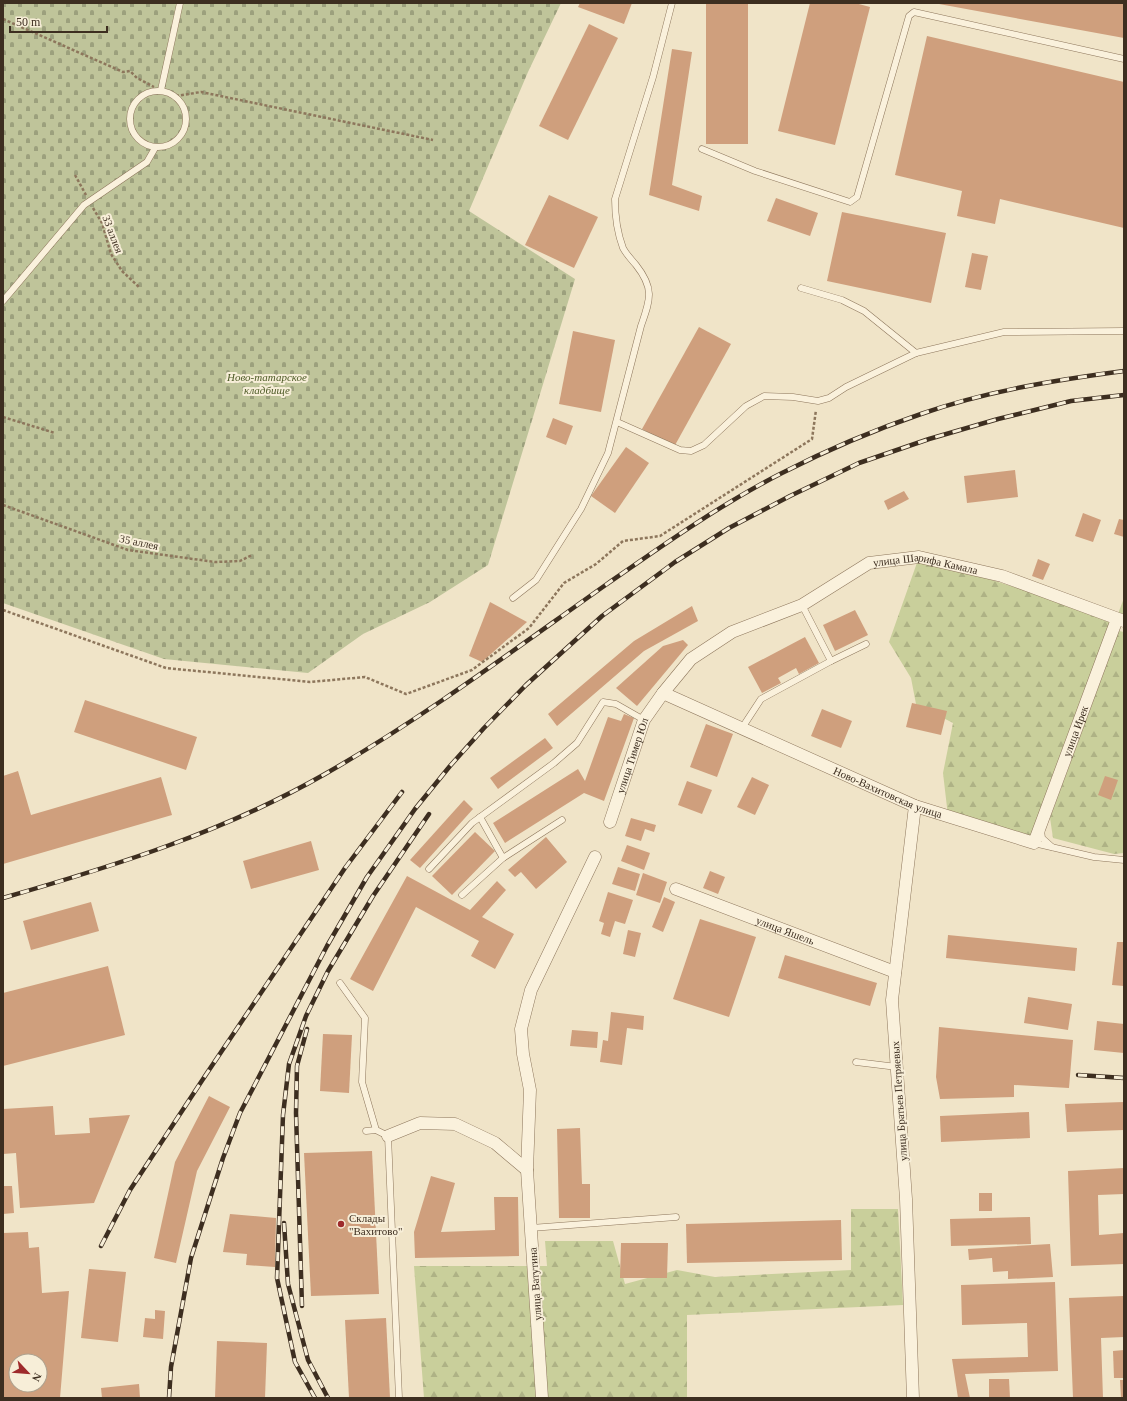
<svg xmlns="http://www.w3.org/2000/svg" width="1127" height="1401" font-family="Georgia,serif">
<defs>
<pattern id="forest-firs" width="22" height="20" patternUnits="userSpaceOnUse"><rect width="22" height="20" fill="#c9cf9b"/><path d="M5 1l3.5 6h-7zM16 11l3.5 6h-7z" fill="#aeb285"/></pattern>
<pattern id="cemetery-stones" width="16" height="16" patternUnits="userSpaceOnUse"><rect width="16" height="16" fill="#bfc49a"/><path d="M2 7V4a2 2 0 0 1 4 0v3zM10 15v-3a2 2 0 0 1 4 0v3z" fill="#9ca07d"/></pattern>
</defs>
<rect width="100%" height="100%" fill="#f0e4c8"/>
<g fill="url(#forest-firs)">
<polygon points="919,557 1116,619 1124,598 1124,621 1117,619 1034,843 948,816 943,773 953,723 916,704 911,678 889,642"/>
<polygon points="1119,631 1124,632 1124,853 1114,854 1053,838 1050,818"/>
<polygon points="851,1209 898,1209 903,1305 687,1315 687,1398 424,1398 414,1266 547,1266 545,1241 613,1241 625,1284 677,1270 715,1277 851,1270"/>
</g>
<polygon fill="url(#cemetery-stones)" points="3,3 561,3 528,72 469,211 575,279 488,565 430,602 363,634 308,673 164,659 3,603"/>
<g fill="#cf9f7d" fill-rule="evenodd">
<polygon points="580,3 632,3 624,24 578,7"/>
<rect x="706" y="3" width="42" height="141"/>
<polygon points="810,3 855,3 870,7 835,145 778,131"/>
<polygon points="939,3 1124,3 1124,38 939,4"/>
<polygon points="589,24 618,38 568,140 539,126"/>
<polygon points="927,36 1124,82 1124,228 1000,199 995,224 957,216 962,191 895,175"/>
<polygon points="672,49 692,52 672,185 702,196 699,211 649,195"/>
<polygon points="549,195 598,217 574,268 525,245"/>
<polygon points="776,198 818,213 810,236 767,221"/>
<polygon points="842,212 946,233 931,303 827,281"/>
<polygon points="972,253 988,256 981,290 965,287"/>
<polygon points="699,327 731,344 674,447 642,429"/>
<polygon points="573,331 615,340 601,412 559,404"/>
<polygon points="553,418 573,426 566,445 546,437"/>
<polygon points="626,447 649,463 615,513 591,496"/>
<polygon points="1015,470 1018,497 967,503 964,476"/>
<polygon points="904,491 909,499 888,510 884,501"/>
<polygon points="1083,513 1101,520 1093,542 1075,536"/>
<polygon points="1119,519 1124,520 1124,537 1114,534"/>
<polygon points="1038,559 1050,564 1043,580 1032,576"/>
<polygon points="490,602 527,622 482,662 469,656"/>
<polygon points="692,606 698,621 644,651 557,726 548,714 634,641"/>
<polygon points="855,610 868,635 835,651 823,625"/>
<polygon points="805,637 819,663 799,674 796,668 778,678 781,683 762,693 748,667"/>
<polygon points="683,640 688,645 637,706 616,688 663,646"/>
<polygon points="85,700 197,737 186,770 74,732"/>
<polygon points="912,703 947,711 941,735 906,727"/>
<polygon points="822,709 852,721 841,748 811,736"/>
<polygon points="624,714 634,718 604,801 584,793 505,843 493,823 578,769 585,781 608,717 621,721"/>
<polygon points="706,724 733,734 717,777 690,767"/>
<polygon points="545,738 553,748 498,789 490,778"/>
<polygon points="18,771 31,815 161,777 172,815 3,864 3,776"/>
<polygon points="1105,776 1118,780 1111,800 1098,795"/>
<polygon points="752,777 769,785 755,815 737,807"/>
<polygon points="687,781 712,790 702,814 678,805"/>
<polygon points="464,800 473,809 420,868 410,860"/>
<polygon points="631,818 656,825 654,832 645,829 641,841 625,836"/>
<polygon points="475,832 495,851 452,895 432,876"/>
<polygon points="546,837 567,862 536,889 521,872 515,877 508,870"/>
<polygon points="311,841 319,870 251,889 243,861"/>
<polygon points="627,845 650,853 644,870 621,861"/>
<polygon points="618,867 640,874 635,891 612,884"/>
<polygon points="710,871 725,877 718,894 703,888"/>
<polygon points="643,873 667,882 660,903 636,895"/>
<polygon points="407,876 470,910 497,881 506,890 482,917 514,934 495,969 471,956 479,941 416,907 373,991 350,979"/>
<polygon points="608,892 633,900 625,924 615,921 610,937 601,934 604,923 599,921"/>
<polygon points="664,897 675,902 663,932 652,927"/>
<polygon points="91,902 99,931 31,950 23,921"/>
<polygon points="700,919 756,937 729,1017 673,999"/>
<polygon points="628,930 641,933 635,957 623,954"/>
<polygon points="948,935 1077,948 1075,971 946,958"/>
<polygon points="1117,942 1124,942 1124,986 1112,985"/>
<polygon points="785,955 877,983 870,1006 778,978"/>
<polygon points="108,966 125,1035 3,1066 3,993"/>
<polygon points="1028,997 1072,1004 1068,1030 1024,1023"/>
<polygon points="611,1012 644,1016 643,1030 627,1028 622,1065 600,1062 603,1040 608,1041"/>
<polygon points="1097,1021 1124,1024 1124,1053 1094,1050"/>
<polygon points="939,1027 1073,1040 1069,1088 1014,1085 1014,1097 940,1099 936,1077"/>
<polygon points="572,1030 598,1032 597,1048 570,1046"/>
<polygon points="323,1034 352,1035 349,1093 320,1091"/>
<polygon points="209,1096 230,1107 197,1171 176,1263 154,1258 175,1162"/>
<polygon points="1124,1102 1124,1130 1067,1132 1065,1104"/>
<polygon points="53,1106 55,1135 90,1133 89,1118 130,1115 94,1203 20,1208 16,1153 3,1154 3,1109"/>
<polygon points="1029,1112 1030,1138 941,1142 940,1116"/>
<polygon points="580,1128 582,1184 590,1184 590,1218 559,1218 557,1129"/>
<polygon points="372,1151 379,1294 311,1296 304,1153"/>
<polygon points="1124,1168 1124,1194 1098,1195 1099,1235 1124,1233 1124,1264 1071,1266 1068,1171"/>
<polygon points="431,1176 455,1183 441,1232 495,1230 494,1197 518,1197 519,1256 415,1258 414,1232"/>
<polygon points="3,1186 12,1186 14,1213 3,1214"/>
<rect x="979" y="1193" width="13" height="18"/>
<polygon points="230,1214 276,1218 275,1267 246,1265 247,1254 223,1252"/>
<polygon points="1030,1217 1031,1244 951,1246 950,1219"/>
<polygon points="841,1220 842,1260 687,1263 686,1224"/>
<path d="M28,1232L29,1248L39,1247L42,1293L69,1291L60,1398H3V1233ZM16,1361H40V1385H16Z"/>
<polygon points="621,1243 668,1243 667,1278 620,1278"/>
<polygon points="1050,1244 1053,1277 1008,1279 1008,1271 993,1272 992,1258 969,1260 968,1249"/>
<polygon points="89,1269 126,1272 118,1342 81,1338"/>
<polygon points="1055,1282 1058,1371 965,1374 970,1398 958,1398 952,1359 1028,1357 1027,1323 962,1325 961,1285"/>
<polygon points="1124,1296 1124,1337 1101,1338 1103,1398 1073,1398 1069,1298"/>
<polygon points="155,1310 165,1311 163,1339 143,1337 145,1318 155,1319"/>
<polygon points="386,1318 390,1398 349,1398 345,1320"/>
<polygon points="217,1341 267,1343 265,1398 215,1398"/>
<polygon points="1124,1350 1124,1378 1114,1378 1113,1351"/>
<polygon points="989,1379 1009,1379 1010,1398 989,1398"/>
<polygon points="1120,1380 1124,1380 1124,1398 1121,1398"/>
<polygon points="139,1384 140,1398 102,1398 101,1388"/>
</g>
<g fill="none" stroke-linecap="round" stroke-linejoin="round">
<g stroke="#8d765c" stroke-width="7">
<g id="service">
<polyline points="161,90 180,3"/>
<circle cx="158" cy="119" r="28"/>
<polyline points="702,149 755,171 850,202 857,197 909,16 914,12 1124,59"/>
<polyline points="801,288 842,300 864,311 916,353"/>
<polyline points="3,301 84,205 147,162 155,148"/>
<polyline points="617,422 680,450 691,451 704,445 746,406 764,396 793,397 818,401 829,398 846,387 916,353 1004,332 1124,331"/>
<path d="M513,598L536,580L581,509L608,453L641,326C650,300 655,289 636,265C632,260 626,254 623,248C617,232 615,215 615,199L653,77L672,3"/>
<polyline points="802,605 831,661"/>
<polyline points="742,728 761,699 831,661 866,644"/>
<polyline points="480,817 503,858"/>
<polyline points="1041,830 1042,838 1052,847"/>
<polyline points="1034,843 1094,857 1124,860"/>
<polyline points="429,869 472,823 554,763 577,743 603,702 616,704 644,720"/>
<polyline points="462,895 503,858 562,820"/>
<polyline points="340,983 365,1018 362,1082 376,1130 388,1136 399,1398"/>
<polyline points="856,1062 897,1067"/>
<polyline points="366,1131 376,1130"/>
<polyline points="531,1228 676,1217"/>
</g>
</g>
<g stroke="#8d765c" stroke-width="13">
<g id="minor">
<path id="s1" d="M663,693L915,806L1034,843L1117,619"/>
<path id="s2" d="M610,822L644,720L663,693L691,659L732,632L802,605L869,563L919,557L1002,576L1124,621"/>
<path id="s3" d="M676,889L895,972"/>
<polyline points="388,1136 420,1123 455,1124 495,1143 527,1170"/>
<polyline points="542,1398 527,1170 530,1090 523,1054 521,1029 531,990 595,857"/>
<polyline points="913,1398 906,1199 892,1000 915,806"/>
</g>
</g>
<g stroke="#8d765c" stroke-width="2.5" stroke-dasharray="3 2" stroke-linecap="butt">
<polyline points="3,19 123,72 130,71 137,78 154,87"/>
<polyline points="176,96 201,92 433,140"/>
<polyline points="75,175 86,195"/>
<polyline points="93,208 102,223 111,254 122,271 140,288"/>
<polyline points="3,417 55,433"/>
<polyline points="3,505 128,550 215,562 240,561 252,555"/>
<polyline points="3,610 166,668 310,682 365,677 406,694 472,670 529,628 564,583 596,564 623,541 660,536 812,439 816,410"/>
</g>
<use href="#service" stroke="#faf1dc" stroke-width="6"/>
<use href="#minor" stroke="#faf1dc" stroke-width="12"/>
<g stroke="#3d2e20" stroke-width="4.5">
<g id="rail">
<path d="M3,898C114,866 224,832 325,774C423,718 515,649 607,584C663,545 721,504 782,473C827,450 874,430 921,414C986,391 1056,380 1124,371"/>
<polyline points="1078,1075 1124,1078"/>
<polyline points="284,1223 288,1284 308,1360 328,1398"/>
<polyline points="101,1246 130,1190 207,1073 345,868 402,792"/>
<polyline points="302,1306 296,1113 297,1066 307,1029"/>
<polyline points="169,1398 171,1367 191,1258 223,1158 240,1113 327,946 367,877 415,809 450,766 484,728 526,685 602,616 675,562 729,528 790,496 859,463 929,439 998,419 1071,401 1124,395"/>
<polyline points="315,1398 295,1362 277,1278 283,1115 289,1064 306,1016 328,971 373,896 429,814"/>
</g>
</g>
<use href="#rail" stroke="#f7eed8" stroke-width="3" stroke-dasharray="9" stroke-linecap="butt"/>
</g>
<circle fill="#9e2a2b" stroke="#f7eed8" stroke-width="1.5" cx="341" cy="1224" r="4"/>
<g text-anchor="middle" stroke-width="4" stroke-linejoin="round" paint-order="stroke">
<g font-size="11" fill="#3d2e20" stroke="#f7eed8">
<text transform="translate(113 234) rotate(69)" y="4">33 аллея</text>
<text transform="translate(139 542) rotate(12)" y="4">35 аллея</text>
<text dy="4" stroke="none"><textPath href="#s2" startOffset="445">улица Шарифа Камала</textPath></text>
<text dy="4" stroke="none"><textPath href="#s1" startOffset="520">улица Ирек</textPath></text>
<text dy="4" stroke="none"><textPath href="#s2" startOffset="70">улица Тимер Юл</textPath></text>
<text dy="4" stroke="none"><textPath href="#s1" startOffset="246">Ново-Вахитовская улица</textPath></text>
<text dy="4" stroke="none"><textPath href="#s3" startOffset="117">улица Яшель</textPath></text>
<text transform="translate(899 1101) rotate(-94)" y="4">улица Братьев Петряевых</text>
<text transform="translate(535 1284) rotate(-94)" y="4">улица Ватутина</text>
</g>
<g font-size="11" font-style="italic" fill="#4d5a26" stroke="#f7eed8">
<text x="267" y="381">Ново-татарское<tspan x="267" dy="13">кладбище</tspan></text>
</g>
<g font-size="11" fill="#3d2e20" stroke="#f7eed8" text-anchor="start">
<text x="349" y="1222">Склады<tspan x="349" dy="13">"Вахитово"</tspan></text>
</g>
</g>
<rect width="1127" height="1401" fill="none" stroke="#3d2e20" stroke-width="8"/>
<g transform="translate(28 1373) rotate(116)"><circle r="19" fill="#f7eed8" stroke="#ada18e"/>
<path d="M0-3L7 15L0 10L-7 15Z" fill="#9e2a2b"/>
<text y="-6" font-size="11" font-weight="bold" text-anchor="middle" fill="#3d2e20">N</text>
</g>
<path d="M10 26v6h97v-6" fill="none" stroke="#3d2e20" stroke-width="2"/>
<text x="16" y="26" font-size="12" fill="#3d2e20" stroke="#f7eed8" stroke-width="3" paint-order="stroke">50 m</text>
</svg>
